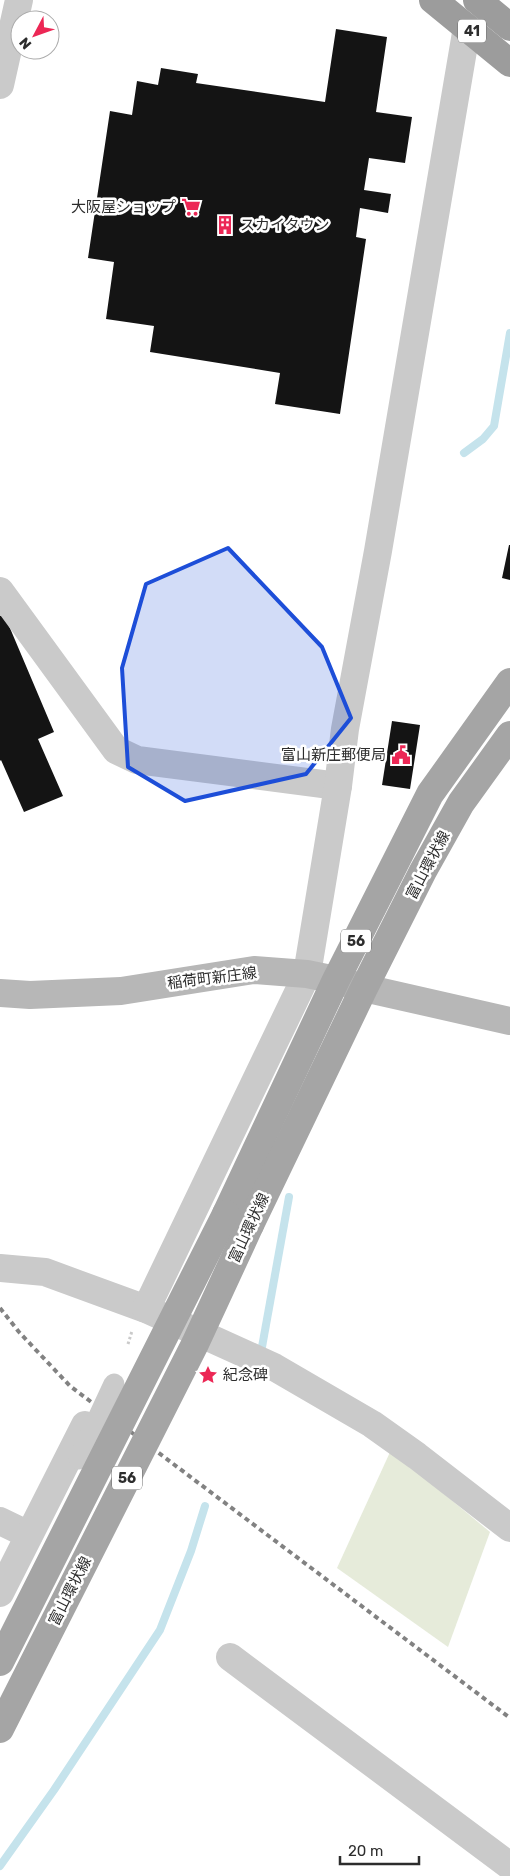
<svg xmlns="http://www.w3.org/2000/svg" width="510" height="1876" font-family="Rubik,'Noto Sans JP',sans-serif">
<rect width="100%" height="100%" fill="#fff"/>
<polygon fill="#e6ebda" points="391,1450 490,1532 448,1647 337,1568"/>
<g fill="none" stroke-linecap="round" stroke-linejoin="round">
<g stroke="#c5e3ec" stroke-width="8">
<polyline points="464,453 483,439 494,426 510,333"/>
<polyline points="262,1347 289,1197"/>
<polyline points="0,1866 54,1790 160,1630 191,1551 205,1506"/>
</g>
</g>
<g fill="#141414">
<polygon points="336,29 387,37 376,112 412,117 405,163 369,158 364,190 391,194 388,213 360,208 356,237 366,239 340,414 275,404 280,373 150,352 154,326 106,319 114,262 88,258 110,111 132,115 137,81 158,85 161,68 198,74 196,83 325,102"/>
<polygon points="509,545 510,545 510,580 502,578"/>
<polygon points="4,614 54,732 38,739 63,796 24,812 1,760 0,761 0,616"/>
<polygon points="392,721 420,725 410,789 382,785"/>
</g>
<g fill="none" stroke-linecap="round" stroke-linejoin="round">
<polyline stroke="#cacaca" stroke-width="3" stroke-dasharray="2.5 2.5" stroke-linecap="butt" points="128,1344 132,1331"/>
<g stroke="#cacaca" stroke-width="28">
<polyline points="0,85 19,0"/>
<polyline points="0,591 116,750 137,760 338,786"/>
<polyline points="0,1268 45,1272 146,1309 274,1367 372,1424 417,1456 510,1528"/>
<polyline points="146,1309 307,974 338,786 345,729 378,551 467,27"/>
<polyline points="0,1521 29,1535"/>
<polyline points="0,1593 85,1425"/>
<polyline points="230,1657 510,1866"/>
</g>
<polyline stroke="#b7b7b7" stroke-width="28" points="0,993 30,995 121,991 254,970 307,974 336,980 364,988 510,1021"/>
<g stroke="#a5a5a5" stroke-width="28">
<polyline points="226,1214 336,980 430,794 510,682"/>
<polyline points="250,1225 364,988 423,871 461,803 510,735"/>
</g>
<g stroke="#9c9c9c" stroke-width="28">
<polyline points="433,0 510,63"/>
<polyline points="477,0 510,27"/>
</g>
<polyline stroke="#828282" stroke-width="4" stroke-dasharray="5 4" stroke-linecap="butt" points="0,1308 19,1332 70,1386 510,1718"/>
<polyline stroke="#cacaca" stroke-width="21" points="79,1459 114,1384"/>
<g stroke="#a5a5a5" stroke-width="28">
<polyline points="0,1662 226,1214"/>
<polyline points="0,1729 195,1344 250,1225"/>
</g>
</g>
<path fill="#1d4ed8" fill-opacity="0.2" stroke="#1d4ed8" stroke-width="4" stroke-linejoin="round" d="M228,548L322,647L351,718L306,774L185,801L128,767L122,668L146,584Z"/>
<defs>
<g id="supermarket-bare" transform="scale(1.5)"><path d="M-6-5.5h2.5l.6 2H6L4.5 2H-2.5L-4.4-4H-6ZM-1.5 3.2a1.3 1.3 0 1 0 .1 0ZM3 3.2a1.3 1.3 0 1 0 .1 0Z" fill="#ec2755" stroke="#fff" stroke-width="2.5" paint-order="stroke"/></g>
<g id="building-bare" transform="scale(1.5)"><path d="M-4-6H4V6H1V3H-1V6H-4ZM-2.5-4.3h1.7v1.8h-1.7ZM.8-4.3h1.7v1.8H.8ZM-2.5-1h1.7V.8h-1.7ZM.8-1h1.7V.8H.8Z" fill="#ec2755" stroke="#fff" stroke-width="2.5" paint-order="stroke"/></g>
<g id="civic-bare" transform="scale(1.5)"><path d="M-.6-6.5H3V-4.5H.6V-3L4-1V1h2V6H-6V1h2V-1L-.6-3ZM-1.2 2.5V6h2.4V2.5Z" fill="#ec2755" stroke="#fff" stroke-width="2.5" paint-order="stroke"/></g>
<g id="sight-bare" transform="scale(1.5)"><path d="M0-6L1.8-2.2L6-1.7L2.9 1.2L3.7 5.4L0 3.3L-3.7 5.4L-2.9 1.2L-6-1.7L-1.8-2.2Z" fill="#ec2755" stroke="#fff" stroke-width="2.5" paint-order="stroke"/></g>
</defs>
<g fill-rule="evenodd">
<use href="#supermarket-bare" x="191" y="207"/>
<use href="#building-bare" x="225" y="225"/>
<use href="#civic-bare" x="401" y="755"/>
<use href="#sight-bare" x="208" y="1375"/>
</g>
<g text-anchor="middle" stroke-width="5" stroke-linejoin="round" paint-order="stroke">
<g fill="#fff" stroke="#6c6c6c" stroke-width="1">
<rect x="458" y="19.5" width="28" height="23" rx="4"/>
<rect x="341" y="929.5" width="30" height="23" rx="4"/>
<rect x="112" y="1466.5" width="30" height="23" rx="4"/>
</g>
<g font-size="14" font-weight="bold" fill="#2d2d2d">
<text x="472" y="36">41</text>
<text x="356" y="946">56</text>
<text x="127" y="1483">56</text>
</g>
<g font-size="15" fill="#2d2d2d" stroke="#fff" text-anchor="end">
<text x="176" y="212">大阪屋ショップ</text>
<text x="240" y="230" text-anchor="start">スカイタウン</text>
<text x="386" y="760">富山新庄郵便局</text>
<text x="223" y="1380" text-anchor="start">紀念碑</text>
</g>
<g font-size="15" fill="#2d2d2d" stroke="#fff">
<text transform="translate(428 865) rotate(-62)" y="5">富山環状線</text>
<text transform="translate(212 978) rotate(-7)" y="5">稲荷町新庄線</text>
<text transform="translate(249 1228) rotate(-65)" y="5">富山環状線</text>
<text transform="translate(70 1591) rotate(-63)" y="5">富山環状線</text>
</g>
</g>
<g transform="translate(35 35) rotate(229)"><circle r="24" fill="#ffffff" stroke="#ababab"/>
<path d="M0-4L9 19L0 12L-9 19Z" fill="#ec2755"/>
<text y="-8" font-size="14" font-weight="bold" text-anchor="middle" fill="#2d2d2d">N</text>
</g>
<path d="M340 1856v8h79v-8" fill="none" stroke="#2d2d2d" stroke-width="2.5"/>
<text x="348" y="1856" font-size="15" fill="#2d2d2d" stroke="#ffffff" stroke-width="4" paint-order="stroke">20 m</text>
</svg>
